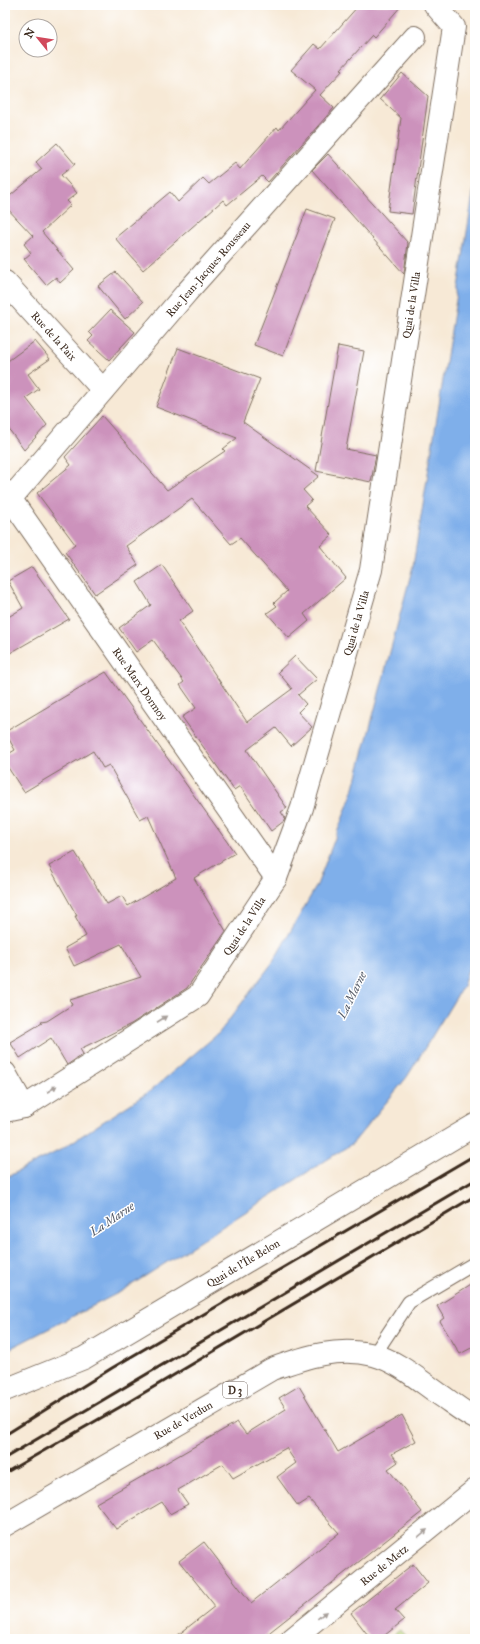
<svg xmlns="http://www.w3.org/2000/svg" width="480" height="1644" font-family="'IM FELL Great Primer',serif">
<rect width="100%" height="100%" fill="#fff"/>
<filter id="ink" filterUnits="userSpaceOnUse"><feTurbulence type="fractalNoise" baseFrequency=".025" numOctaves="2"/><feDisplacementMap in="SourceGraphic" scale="8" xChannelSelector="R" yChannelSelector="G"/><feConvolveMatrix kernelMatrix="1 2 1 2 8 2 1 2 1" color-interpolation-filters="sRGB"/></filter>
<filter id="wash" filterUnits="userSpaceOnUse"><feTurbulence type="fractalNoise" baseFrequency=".012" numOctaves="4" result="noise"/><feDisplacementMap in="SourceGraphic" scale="16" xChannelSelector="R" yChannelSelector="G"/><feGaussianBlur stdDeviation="0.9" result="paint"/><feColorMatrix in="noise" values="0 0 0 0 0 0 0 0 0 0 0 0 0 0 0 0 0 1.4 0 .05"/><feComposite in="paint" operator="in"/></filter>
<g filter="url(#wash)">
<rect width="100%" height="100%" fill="#f7e9d6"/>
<polygon fill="#b7d177" stroke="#797e4a" points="400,1630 408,1639 389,1639"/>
<polygon fill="#7fafea" stroke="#5d6c84" points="475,182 475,949 463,986 407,1077 353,1143 122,1291 11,1348 5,1350 5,1178 60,1150 150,1091 219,1033 273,962 317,885 353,791 413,566"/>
<g id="blocks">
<g fill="#cc92bc">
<polygon points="359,5 402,5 374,37 372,35 341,69 343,70 320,95 334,108 268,182 262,176 227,205 223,200 143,270 115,238 170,192 178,202 203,178 209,184 235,163 240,169 277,127 279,130 315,90 291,70 314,44 320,49"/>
<polygon points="402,73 428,96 412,214 388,211 401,118 380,99"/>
<polygon points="57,143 75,164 61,175 77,193 67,201 71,205 42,232 74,270 60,283 56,277 46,285 24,259 31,253 24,244 33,236 5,206 5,200 42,169 36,162"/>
<polygon points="328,154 408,243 404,274 312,170"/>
<polygon points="307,209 335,219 283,356 254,345"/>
<polygon points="116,272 143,302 125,319 98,286"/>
<polygon points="110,310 135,332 109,360 88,341 93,336 89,332"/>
<polygon points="35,341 50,359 28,374 39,389 26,398 47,425 24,450 5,424 5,363"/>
<polygon points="338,346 364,351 346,449 376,455 371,482 316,471"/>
<polygon points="178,348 260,379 243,422 319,476 303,490 312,500 305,506 332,535 320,546 346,578 304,614 309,621 289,638 267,613 277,606 274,603 287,591 240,538 231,544 192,499 126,546 138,565 95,594 65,552 75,544 37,493 71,465 65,457 102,416 167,490 225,451 223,449 237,438 156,407"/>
<polygon points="162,565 193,611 179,621 247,722 292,689 278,672 295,656 317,679 298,695 306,704 298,712 312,727 291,746 276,728 247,750 287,808 281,812 285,818 284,821 271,831 240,786 234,790 182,717 196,708 180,685 184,682 153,640 136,652 119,628 151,605 137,582"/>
<polygon points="32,567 69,619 5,656 5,619 23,608 8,581"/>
<polygon points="106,672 235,853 194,878 226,931 187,988 131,1024 80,1049 83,1054 67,1065 51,1038 20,1058 10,1042 42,1023 41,1022 47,1021 72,1005 70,1000 141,977 121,944 74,966 65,948 86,936 75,916 77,916 49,866 75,852 107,904 122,896 128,906 176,878 148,816 140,820 109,765 103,768 93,751 24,792 5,763 5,756 15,750 5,732"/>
<polygon points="475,1282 475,1346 460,1354 440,1321 444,1318 437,1306"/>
<polygon points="299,1386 338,1452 402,1415 416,1441 392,1454 398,1462 388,1469 422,1512 261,1639 173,1639 215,1606 179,1561 204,1542 251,1603 339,1533 309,1499 298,1506 277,1477 296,1463 286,1448 233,1478 223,1464 178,1490 188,1504 170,1514 162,1502 116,1529 96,1503 237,1422 246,1434 286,1409 279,1398"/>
<polygon points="413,1564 428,1583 395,1610 404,1620 380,1639 371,1639 351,1613"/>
</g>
</g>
</g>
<g filter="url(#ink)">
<use href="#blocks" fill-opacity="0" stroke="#7d6d5e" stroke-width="1"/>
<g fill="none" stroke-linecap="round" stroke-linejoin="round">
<g stroke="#7d6d5e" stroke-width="15">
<polyline id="service" points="374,1355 409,1302 475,1263"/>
</g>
<g stroke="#7d6d5e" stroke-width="24">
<g id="minor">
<polyline points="5,282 103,390"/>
<polyline points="5,491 276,878"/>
<polyline points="5,505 187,292 415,37"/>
<polyline points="5,1073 24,1107"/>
<polyline points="5,1111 24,1107 198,996 276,878 302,808 371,570 454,27 435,5"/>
<polyline points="5,1390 84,1358 475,1125"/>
<polyline points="292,1639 475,1490"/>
</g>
</g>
<g stroke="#7d6d5e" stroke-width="24">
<path id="primary" d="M5,1525L272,1369C305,1357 338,1346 374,1355C397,1361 419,1380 439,1394C451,1402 463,1412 475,1418"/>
</g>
<use href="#service" stroke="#fff" stroke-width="13"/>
<use href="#minor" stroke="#fff" stroke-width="22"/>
<use href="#primary" stroke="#fff" stroke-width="22"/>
<g stroke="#3b2a1e" stroke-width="3">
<polyline points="5,1435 112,1368 475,1155"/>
<polyline points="5,1458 475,1180"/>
<polyline points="5,1473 120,1407 475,1196"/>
</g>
</g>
<defs><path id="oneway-solid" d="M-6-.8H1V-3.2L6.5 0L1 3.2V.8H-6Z"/></defs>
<g fill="#a79f9a">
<use href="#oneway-solid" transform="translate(162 1019) rotate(-33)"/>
<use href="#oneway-solid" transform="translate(52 1089) rotate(-33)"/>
<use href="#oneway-solid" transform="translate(423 1533) rotate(-39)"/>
<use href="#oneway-solid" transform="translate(322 1615) rotate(-39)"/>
</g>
</g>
<g text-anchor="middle" stroke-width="3" stroke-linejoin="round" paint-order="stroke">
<rect fill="#fff" stroke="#766a62" stroke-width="1" x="223" y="1382" width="24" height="16" rx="3"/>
<g font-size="10" font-weight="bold" fill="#3b2a1e">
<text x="235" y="1394">D 3</text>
</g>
<g font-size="11" fill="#3b2a1e" stroke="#fff">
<text transform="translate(208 269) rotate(-49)" y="4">Rue Jean-Jacques Rousseau</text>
<text transform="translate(411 305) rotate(-81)" y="4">Quai de la Villa</text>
<text transform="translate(54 336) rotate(48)" y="4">Rue de la Paix</text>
<text transform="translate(356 623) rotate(-74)" y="4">Quai de la Villa</text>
<text transform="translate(140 684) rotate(55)" y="4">Rue Marx Dormoy</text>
<text transform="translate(244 926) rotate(-57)" y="4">Quai de la Villa</text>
<text transform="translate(243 1263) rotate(-31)" y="4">Quai de l'Île Belon</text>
<text transform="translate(183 1420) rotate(-30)" y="4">Rue de Verdun</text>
<text transform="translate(384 1565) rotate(-39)" y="4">Rue de Metz</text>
</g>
<g font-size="12" font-style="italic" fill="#535965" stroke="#fff">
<text transform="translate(352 995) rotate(-64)" y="4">La Marne</text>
<text transform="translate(112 1219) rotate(-34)" y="4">La Marne</text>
</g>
</g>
<rect width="480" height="1644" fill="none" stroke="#fff" stroke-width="20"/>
<g transform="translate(38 38) rotate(300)"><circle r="19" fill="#ffffff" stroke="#b1aaa5"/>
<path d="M0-3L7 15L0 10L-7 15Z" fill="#d1495b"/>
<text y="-6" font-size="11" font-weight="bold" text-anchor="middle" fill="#3b2a1e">N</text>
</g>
</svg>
